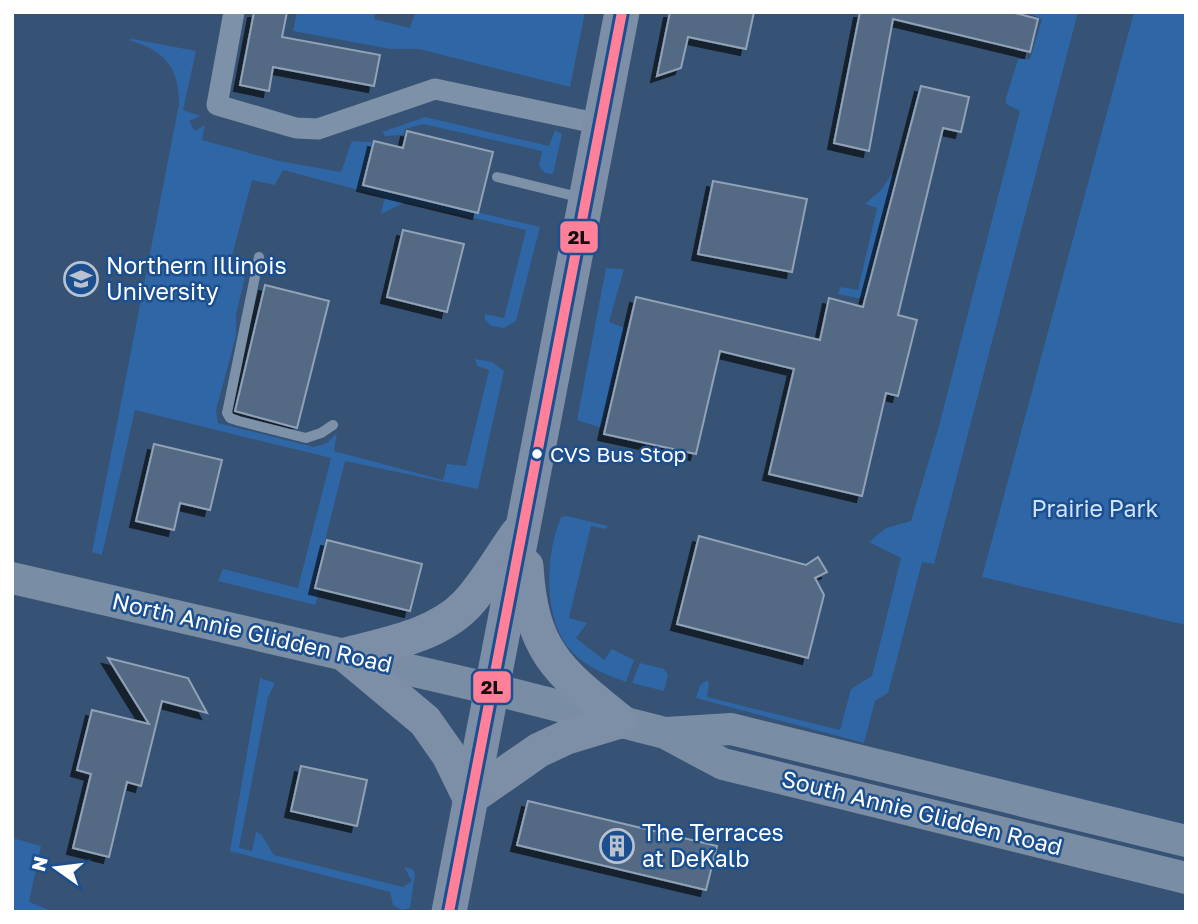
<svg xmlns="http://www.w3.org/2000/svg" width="1198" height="924" font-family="'Golos Text',sans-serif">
<defs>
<filter id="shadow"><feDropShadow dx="-6" dy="6" stdDeviation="0" flood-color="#0009"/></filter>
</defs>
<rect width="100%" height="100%" fill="#365274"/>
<g fill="#2f66a5">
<polygon points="297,12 375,12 374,19 410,28 415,13 585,12 570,87 419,49 391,49 293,31"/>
<polygon points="1026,12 1078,12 934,564 922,562 888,693 875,701 864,743 696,698 700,685 707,680 709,683 707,697 840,730 851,689 872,676 901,558 869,542 886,528 911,521 939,426 1020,111 1006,104 1006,98 1018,59 1030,59 1042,19"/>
<polygon points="1134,12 1186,12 1186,625 982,577"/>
<path d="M133,39L196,51L183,110L200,116L189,121L195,131L205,125L202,140L279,161L341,172L352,141L372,142L362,185L540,227L516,321L504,328L491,326L485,320V314L504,318L526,230L405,202L381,214L385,197L283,170L275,185L252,180L231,260L247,269L236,315V336L216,410L218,423L314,447L327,443L337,433L334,451L443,480L447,464L466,466L489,370L477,366L475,359L492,362L504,371L478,489L345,461L313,588L320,590L315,605L218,581L223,569L298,588L331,458L135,410L102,555L92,552L179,104C179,66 164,50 128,40Z"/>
<polygon points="425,117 549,146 555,130 562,134 553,174 545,173 539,166 542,151 423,124 405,129 403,135 385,136 382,132"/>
<polygon points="891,175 895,175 863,299 838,294 841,287 858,290 877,208 865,204 882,189"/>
<polygon points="606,268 624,269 609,322 625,328 602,428 577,420"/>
<path d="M567,516L608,526L606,529L591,526L569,618L587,623L576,638L604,660L612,649L634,660L626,682C607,675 588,668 573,653C542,622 545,554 561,517Z"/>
<polygon points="640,663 664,669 668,675 664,691 632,683"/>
<polygon points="260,678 275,683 268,697 239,848 252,851 256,832 261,834 274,855 403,887 412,881 404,867 412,869 415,874 410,908 402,910 393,905 390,892 230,851"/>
<polygon points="16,839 41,846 29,902 54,912 12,912 12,840"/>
</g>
<g fill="#526984" stroke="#92a2b6" stroke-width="2" filter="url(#shadow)">
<polygon points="254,12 287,12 282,37 380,55 374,86 273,67 269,91 240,85"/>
<polygon points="670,12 754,12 746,49 688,37 681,68 657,76"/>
<polygon points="860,12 1011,12 1038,19 1030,52 893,19 869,151 834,143"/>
<polygon points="921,86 969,97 961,132 943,128 898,315 917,320 898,396 886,393 862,496 769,474 794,369 720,351 696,454 604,434 636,297 820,340 829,298 863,307"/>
<polygon points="407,131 493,152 478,213 363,185 374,141 403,148"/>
<polygon points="713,181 807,199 792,272 698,254"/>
<polygon points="403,230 464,244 447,312 387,297"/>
<polygon points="265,285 329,301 297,428 235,411"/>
<polygon points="154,444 222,460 210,510 180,503 174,530 136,521"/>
<polygon points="699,536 806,565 818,557 827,572 815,578 824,595 808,658 677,624"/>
<polygon points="327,540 422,564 410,611 315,588"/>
<polygon points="108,658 188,678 207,713 162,701 141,786 127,782 109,857 73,848 91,774 77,770 92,710 149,724"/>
<polygon points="301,766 367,780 357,826 291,811"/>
<polygon points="528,801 717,846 706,890 517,845"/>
</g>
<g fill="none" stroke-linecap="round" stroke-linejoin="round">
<g stroke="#7d92a8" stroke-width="10">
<polyline points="497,177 582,198"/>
<polyline points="259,257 227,413 230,418 239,421 306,438 321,433 333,425"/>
</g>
<polyline stroke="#7d92a8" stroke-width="21" points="234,12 217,105 296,128 318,129 435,89 600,124"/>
<g stroke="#798da4" stroke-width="32">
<polyline points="12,578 492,689 665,733 723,764 1186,878"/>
<polyline points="666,733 731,729 1186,841"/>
</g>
<g stroke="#7d8ea7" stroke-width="35">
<path d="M526,566C531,651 558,671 620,721"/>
<path d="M346,655C386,644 436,636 466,605C486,584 501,556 518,533"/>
<polyline points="346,655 425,721 449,755 470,798"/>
<polyline points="470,798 539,750 567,737 620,721"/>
<polyline points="449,912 622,12"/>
</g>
<g stroke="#1b4f8f" stroke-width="16">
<polyline id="bus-1" points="449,912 622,12"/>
</g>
<use href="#bus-1" stroke="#ff8098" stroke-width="10"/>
</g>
<defs>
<g id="university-ring" transform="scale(1.75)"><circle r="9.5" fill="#1b4f8f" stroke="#b9c2ce" stroke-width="1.5"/><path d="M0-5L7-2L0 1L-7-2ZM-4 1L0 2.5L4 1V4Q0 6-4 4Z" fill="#b9c2ce"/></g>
<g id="building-ring" transform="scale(1.75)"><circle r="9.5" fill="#1b4f8f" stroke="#b9c2ce" stroke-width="1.5"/><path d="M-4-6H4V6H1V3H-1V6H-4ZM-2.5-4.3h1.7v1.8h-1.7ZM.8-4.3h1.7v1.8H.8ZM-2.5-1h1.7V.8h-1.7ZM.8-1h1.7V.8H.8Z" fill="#b9c2ce"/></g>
</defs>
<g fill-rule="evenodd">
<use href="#university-ring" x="81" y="279"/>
<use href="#building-ring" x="617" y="846"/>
</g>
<circle fill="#fff" stroke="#1b4f8f" stroke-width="2.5" cx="537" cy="454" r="6"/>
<g text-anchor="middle" stroke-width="5" stroke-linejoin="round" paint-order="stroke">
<g font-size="21" fill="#fff" stroke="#1b4f8f" text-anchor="start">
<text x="550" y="462">CVS Bus Stop</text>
</g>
<g font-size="23" fill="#fff" stroke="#1b4f8f" text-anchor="start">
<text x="106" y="274">Northern Illinois<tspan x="106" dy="26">University</tspan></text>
<text x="642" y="841">The Terraces<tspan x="642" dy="26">at DeKalb</tspan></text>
</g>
<g font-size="23" fill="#cfe3fa" stroke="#1b4f8f">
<text x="1095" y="517">Prairie Park</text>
</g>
<g font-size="23" fill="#fff" stroke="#1b4f8f">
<text transform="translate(252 633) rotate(13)" y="8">North Annie Glidden Road</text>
<text transform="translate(922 813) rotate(14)" y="8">South Annie Glidden Road</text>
</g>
</g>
<g stroke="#1b4f8f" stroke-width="2.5">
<rect x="559" y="220" width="40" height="34" rx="7" fill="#ff8098"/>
<rect x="472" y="670" width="40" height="34" rx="7" fill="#ff8098"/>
</g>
<g font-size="19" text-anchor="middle" font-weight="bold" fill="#111">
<text x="579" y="244">2L</text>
<text x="492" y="694">2L</text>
</g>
<rect width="1198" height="924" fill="none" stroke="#ffffff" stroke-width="28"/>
<g transform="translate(56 868) rotate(284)" stroke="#1b4f8f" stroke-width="5" paint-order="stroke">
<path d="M0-5L12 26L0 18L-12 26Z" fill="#ffffff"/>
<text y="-10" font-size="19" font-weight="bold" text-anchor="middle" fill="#ffffff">N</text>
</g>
</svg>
